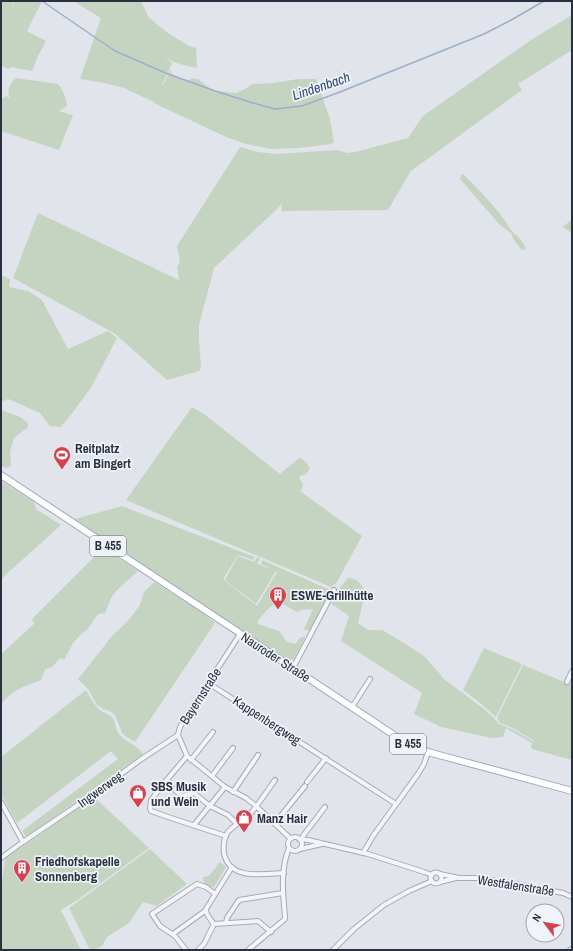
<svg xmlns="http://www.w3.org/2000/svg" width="573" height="951" font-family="'Archivo Narrow',sans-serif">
<rect width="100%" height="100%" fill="#e1e4ea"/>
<g fill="#c5d4c1">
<polygon points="1,1 14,1 10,11 15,1 42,1 27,31 46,41 38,56 32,71 11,67 9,69 1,66"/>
<path d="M73,1H141L149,18L168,33L189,46L196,48L197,68C183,65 176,64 164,57L172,63L168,73L123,55L167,74L162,85H163L170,70L172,74L183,79L189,80L192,78L198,79L208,87L217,91L236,93L245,89L252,84L274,83L298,79H316L330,119L334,142L331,144L298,148L271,149L246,144L226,137L154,103V102L124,88L105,83L80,79L101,18Z"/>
<polygon points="572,15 572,50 518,84 522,90 411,171 388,210 282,211 281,208 283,202 275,211 214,268 199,325 199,339 201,367 199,371 167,380 114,333 13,278 38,213 179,280 177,267 180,262 177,246 240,147 258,152 277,154 337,150 348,153 355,152 408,138 423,116 531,40"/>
<path d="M16,78L58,84C63,91 66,97 67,106L59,111L51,109L73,115L59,150L1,131V99L7,96L10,99C6,90 10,84 16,78Z"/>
<path d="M463,174C477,188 491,202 503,218C507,222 508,227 512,231C517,237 524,240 526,250L521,249L514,240L511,233L500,225L460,179L461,175Z"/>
<polygon points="571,220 572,221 572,233 563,227"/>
<polygon points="1,275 10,279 9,287 28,291 42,300 68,349 108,331 117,338 92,386 73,412 61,427 50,426 40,413 8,399 1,402"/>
<path d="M192,407L204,414L280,474L299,458C304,459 307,464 310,468C308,472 305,476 300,476L299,478L303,484L302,489L300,491L362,536L337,582L331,587L126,500Z"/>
<polygon points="1,410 20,417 28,423 28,427 14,438 10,452 11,466 7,468 1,466"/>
<polygon points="1,481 34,502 36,509 61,525 1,579"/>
<path d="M122,506L255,557L253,560L238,555L223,579L257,606L277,572L276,571L256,604L225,580L238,556L254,562L257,557L260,558L257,564L271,569L261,564L262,560L328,589L330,591L310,630H305L304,629L313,609L302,610L297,612L278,601L267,610L258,621V624L279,631L287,642L296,644C298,640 299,637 304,637L305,638L294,659L289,661L246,634L75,519Z"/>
<path d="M103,548L138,571L117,590L111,598L105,613L98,614L87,630L82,633L73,643L64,660L60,658L52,667L45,669L41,680C24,687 12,689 1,705V654L34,624L32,619Z"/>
<path d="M348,578C356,577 364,586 365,593L358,623L368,630H382L404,643L425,657L441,675V676L444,679L484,709L493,717L499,724L514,730L534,742V741L513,728L500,723L497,718L523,665L572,685V760L532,749L531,747L532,743L506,728L503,737L492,738L441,727L414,714L422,693L341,641L349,616L332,604L331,601L332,597Z"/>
<polygon points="154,582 200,611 215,623 135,742 127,737 122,733 115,715 110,711 103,709 97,705 88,689 78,679 113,635 128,621 140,605 144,592"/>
<polygon points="484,648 522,664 496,717 479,702 463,690"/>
<path d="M86,690C90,697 94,705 101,711C104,713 109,714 112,717C116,721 115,729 119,734C125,742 137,744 143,754L26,837L22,831L118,759L111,751L17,823L1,794V757Z"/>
<polygon points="94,797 149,848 76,901 61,910 81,950 1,950 1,890 5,859"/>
<polygon points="150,849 187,884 157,906 143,902 129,923 107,937 102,946 94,950 90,950 69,908"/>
<polygon points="220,862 226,867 214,887 211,887 204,883 203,877 209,876"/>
</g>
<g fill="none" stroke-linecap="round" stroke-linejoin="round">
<polyline stroke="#9bafcb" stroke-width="1.5" points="42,1 115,51 168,74 215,91 253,103 275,109 302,106 340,92 484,34 513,19 544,1"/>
<g stroke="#a6aab4" stroke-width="6">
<g id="street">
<polyline points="240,634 181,725 179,730 178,735 187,756 225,787 246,798 256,806 291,839"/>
<polyline points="293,668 334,590"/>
<polyline points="567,682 572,671"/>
<polyline points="208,683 396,804"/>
<polyline points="352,707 370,679"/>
<polyline points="187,756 165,782 151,800 150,808 151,811 171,818 226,836"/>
<polyline points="191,760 213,732"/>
<polyline points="212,776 233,748"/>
<path d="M275,780C267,791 259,804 250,814C243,821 234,825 228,832C224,838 223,846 224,853C229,881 264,874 284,873"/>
<polyline points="165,782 182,796 194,793 210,806 228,815 237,824"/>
<polyline points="307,782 326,758"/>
<polyline points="233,792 258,755"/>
<polyline points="1,802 23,842"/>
<polyline points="275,823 305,786"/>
<polyline points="194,825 225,787"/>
<circle cx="295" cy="844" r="7"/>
<polyline points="299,839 308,840 368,854 424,872 432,875"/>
<polyline points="302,839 303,836 325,807"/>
<polyline points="300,849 322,844"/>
<polyline points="363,853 373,836 418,774 424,764 428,752"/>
<polyline points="1,858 23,842 94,794 140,760 178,735"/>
<path d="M232,867L206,909C205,914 211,920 214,924L258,921L271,932"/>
<circle cx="436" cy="878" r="5.5"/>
<polyline points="440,874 459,878 476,878 516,884 563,893 572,897"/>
<polyline points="440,882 456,878"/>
<polyline points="226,923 227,918 239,900 283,893"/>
<polyline points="173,934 205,911"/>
<polyline points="186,950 175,936 160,926 152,914 197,884 206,887 215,894"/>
<polyline points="198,950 204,944 214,924"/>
<path d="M248,950L285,919V917C283,894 280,870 289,848"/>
<polyline points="333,950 354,929 384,905 409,891 432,881"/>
<polyline points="570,950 572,949"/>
</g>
</g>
<g stroke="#a0a7b6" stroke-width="8">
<polyline id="primary" points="1,475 403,741 415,747 428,752 572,791"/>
</g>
<use href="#street" stroke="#f4f5f8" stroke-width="4"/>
<use href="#primary" stroke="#fff" stroke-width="6"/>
</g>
<defs>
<g id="stadium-pin" transform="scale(0.9)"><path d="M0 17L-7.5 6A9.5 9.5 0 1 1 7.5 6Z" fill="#d34250" stroke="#f0f3f7"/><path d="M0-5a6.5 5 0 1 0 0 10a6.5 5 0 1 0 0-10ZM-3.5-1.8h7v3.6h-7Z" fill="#fff"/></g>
<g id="building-pin" transform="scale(0.9)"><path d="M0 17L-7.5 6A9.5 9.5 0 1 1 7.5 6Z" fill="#d34250" stroke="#f0f3f7"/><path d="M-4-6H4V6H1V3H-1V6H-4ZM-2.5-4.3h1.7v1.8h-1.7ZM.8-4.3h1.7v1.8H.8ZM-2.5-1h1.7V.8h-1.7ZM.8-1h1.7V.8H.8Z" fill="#fff"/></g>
<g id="shop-pin" transform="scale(0.9)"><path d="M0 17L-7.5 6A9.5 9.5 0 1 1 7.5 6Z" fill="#d34250" stroke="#f0f3f7"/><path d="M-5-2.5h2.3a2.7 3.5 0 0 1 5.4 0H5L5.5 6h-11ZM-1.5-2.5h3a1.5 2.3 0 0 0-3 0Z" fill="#fff"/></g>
</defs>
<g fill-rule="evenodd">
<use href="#stadium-pin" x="62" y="455"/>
<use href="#building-pin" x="278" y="595"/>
<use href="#shop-pin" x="138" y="793"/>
<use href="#shop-pin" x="244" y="818"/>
<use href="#building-pin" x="22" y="868"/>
</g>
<g text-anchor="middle" stroke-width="3.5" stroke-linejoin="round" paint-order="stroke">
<g fill="#f0f3f7" stroke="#646a78" stroke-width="1">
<rect x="90" y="536" width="36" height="20" rx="3"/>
<rect x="390" y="734" width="36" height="20" rx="3"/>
</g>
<g font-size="12" font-weight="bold" fill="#283042">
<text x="108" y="550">B 455</text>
<text x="408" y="748">B 455</text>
</g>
<g font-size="13" font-weight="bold" fill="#283042" stroke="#f0f3f7" text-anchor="start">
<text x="75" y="453">Reitplatz<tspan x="75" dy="15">am Bingert</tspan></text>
<text x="291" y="600">ESWE-Grillhütte</text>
<text x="151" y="791">SBS Musik<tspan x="151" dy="15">und Wein</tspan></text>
<text x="257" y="823">Manz Hair</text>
<text x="35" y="866">Friedhofskapelle<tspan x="35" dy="15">Sonnenberg</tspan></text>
</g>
<g font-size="13" fill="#283042" stroke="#f0f3f7">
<text transform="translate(276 657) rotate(33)" y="5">Nauroder Straße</text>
<text transform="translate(200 696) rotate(-57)" y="5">Bayernstraße</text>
<text transform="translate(267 720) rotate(33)" y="5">Kappenbergweg</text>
<text transform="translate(100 789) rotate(-36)" y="5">Ingwerweg</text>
<text transform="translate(516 885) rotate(9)" y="5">Westfalenstraße</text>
</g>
<g font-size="14" font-style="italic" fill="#314d78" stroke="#f0f3f7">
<text transform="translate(321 86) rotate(-19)" y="5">Lindenbach</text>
</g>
</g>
<rect width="573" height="951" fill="none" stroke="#283042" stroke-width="4"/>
<g transform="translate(545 923) rotate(302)"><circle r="19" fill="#f0f3f7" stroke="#a0a5af"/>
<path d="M0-3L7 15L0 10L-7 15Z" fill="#d34250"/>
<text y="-6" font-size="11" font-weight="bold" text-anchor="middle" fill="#283042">N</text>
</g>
</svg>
